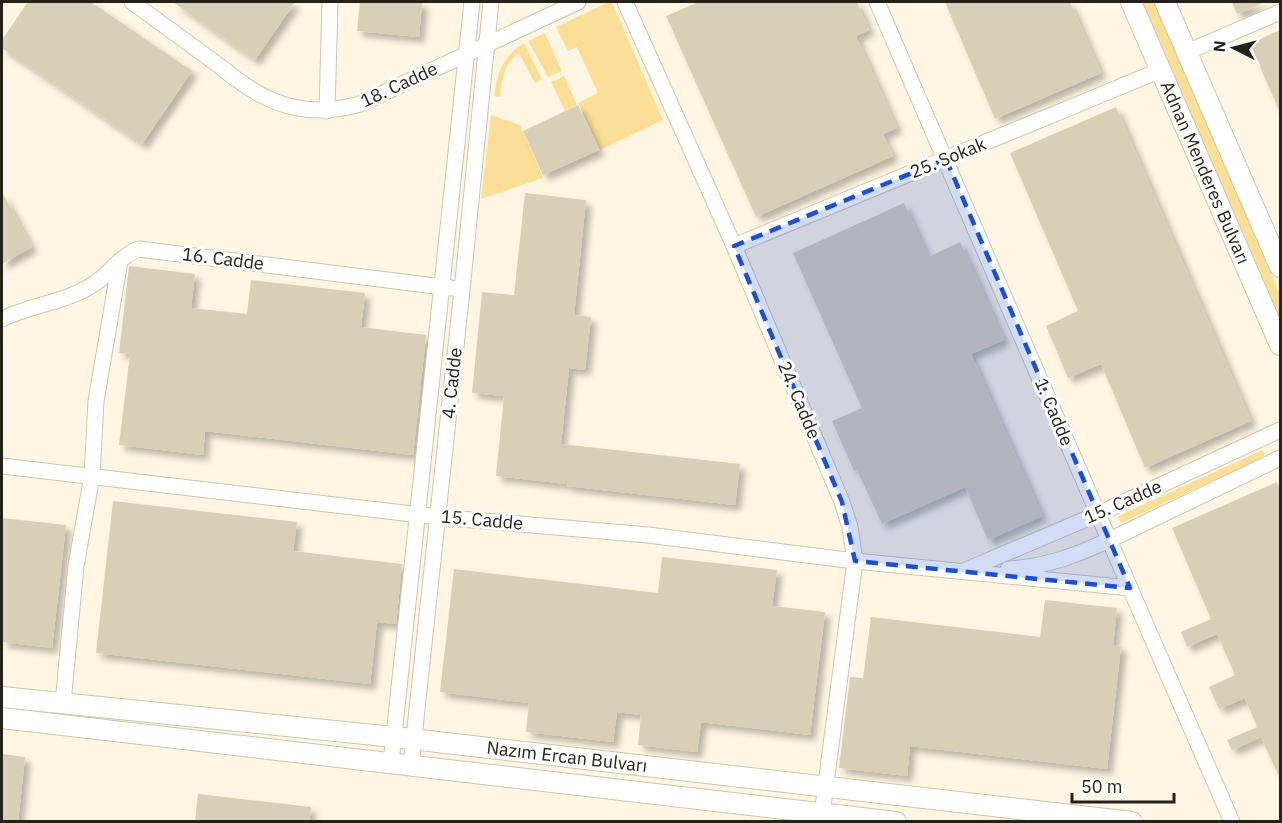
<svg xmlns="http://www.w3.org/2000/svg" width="1282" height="823" font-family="'IBM Plex Sans',sans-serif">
<defs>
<filter id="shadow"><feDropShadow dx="5.5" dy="5.5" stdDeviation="3" flood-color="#0004"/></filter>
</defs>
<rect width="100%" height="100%" fill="#fef6e2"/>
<g fill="#fbdf96">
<polygon points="609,2 612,2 663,120 600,150 578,103 598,93 577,47 568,51 556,27"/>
<polygon points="1142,2 1154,2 1280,294 1280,320"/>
<polygon points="545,33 562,71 548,77 528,41"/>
<path d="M524,43L542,79L535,83L519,53C504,63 502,80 500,97L494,96C498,72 502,57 524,43Z"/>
<polygon points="564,76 577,105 565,111 551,82"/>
<polygon points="491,115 520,125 543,178 481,199"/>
<polygon points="1263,450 1265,457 1121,523 1118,516"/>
</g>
<g fill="#d8cfb7" filter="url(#shadow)">
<polygon points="28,2 91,2 192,71 142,144 2,48 2,40"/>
<polygon points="173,2 295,2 255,60"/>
<polygon points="360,2 422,2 419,37 357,31"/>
<polygon points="699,2 857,2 869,30 856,36 897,128 883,134 893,156 756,217 666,16"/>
<polygon points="945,2 1070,2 1101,73 995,119"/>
<polygon points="1232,2 1265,2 1237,14"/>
<polygon points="1281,30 1281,115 1250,43"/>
<polygon points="578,105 599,150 543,175 523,131"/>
<polygon points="1116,107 1251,421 1145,468 1101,364 1068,378 1046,326 1078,311 1010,153"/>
<polygon points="2,192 32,247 2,264"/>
<polygon points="525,193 586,200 574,315 591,317 585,370 569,368 561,444 740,464 735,505 567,486 567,484 496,476 504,396 472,393 482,292 514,295"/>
<polygon points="904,203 928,257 960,242 1004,340 971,354 1042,516 988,540 965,487 882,524 857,470 854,471 832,421 862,408 793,253"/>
<polygon points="129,266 195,274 191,308 247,314 251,280 365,293 361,327 426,335 413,455 205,431 203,455 119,445 130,354 119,353"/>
<polygon points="1277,482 1281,490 1281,781 1261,737 1232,750 1227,740 1257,727 1245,698 1219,709 1209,687 1235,675 1217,634 1187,647 1181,632 1211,619 1172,528"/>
<polygon points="113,501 297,522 293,551 402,564 396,624 377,622 370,684 96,653"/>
<polygon points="2,518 66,525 52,648 2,642"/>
<polygon points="662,557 777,570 772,606 825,612 810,735 701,722 697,752 638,745 641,715 617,712 613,742 526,732 529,703 440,692 454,569 658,593"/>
<polygon points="1045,600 1117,608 1113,645 1121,646 1107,769 910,746 907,776 839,768 850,677 863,678 871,617 1040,637"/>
<polygon points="2,754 25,757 18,822 2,822"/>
<polygon points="198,794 311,807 309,822 195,822"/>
</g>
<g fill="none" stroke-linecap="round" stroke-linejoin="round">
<g stroke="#cec5ac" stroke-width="17">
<g id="minor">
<path d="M132,2C158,21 184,40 210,59C220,66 229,74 239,81C277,109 315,117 360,104L578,2"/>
<polyline points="625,2 734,246 842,502 850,527 855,561 821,822"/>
<polyline points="877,2 1130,588 1232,822"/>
<polyline points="1187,52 1280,12"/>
<polyline points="327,111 330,2"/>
<polyline points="734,246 1161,70"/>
<path d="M2,319C32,304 71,302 98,281C111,271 123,254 139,249L451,288"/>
<polyline points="2,466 438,517 648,535 855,561 1130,588"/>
<path d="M1008,569C1061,567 1109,540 1155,518C1197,498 1239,478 1280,458"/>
<polyline points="966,570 1098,514 1280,430"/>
<polyline points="63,703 76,566 92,476 96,401 120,261"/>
<polyline points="391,763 472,2"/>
<polyline points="411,765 462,290 491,2"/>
</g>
</g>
<g stroke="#cec5ac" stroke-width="22">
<g id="major">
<path id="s1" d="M1131,2L1280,345"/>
<polyline points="1165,2 1280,267"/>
<path id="s2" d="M2,697L394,737L1132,822"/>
<polyline points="2,718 896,822"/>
</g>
</g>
<use href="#minor" stroke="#fff" stroke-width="15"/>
<use href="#major" stroke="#fff" stroke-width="20"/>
</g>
<path fill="#1d4ed8" fill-opacity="0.2" stroke="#1d4ed8" stroke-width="4.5" stroke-dasharray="12 8" stroke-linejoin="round" d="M946,159L1130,588L855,561L842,502L734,246Z"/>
<g text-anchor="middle" stroke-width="6" stroke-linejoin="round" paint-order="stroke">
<g font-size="18" fill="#242118" stroke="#fff">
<text transform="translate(399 85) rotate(-25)" y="6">18. Cadde</text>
<text transform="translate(948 158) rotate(-22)" y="6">25. Sokak</text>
<text dy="6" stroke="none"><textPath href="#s1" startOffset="186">Adnan Menderes Bulvarı</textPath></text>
<text transform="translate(223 259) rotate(7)" y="6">16. Cadde</text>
<text transform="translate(452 383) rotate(-84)" y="6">4. Cadde</text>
<text transform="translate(799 400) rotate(67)" y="6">24. Cadde</text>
<text transform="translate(1054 412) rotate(67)" y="6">1. Cadde</text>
<text transform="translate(1123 502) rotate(-24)" y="6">15. Cadde</text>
<text transform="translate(482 520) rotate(5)" y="6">15. Cadde</text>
<text dy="6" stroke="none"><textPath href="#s2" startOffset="568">Nazım Ercan Bulvarı</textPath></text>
</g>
</g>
<rect width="1282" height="823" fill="none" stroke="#242118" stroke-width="6"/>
<g transform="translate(1234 48) rotate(276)" stroke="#ffffff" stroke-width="4.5" paint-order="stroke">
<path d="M0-4.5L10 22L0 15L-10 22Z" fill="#242118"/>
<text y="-9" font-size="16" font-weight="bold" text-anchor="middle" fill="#242118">N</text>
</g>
<path d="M1072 793v9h102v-9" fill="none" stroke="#242118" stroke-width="3"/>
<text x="1081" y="793" font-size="18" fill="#242118" stroke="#ffffff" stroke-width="4.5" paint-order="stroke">50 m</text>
</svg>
